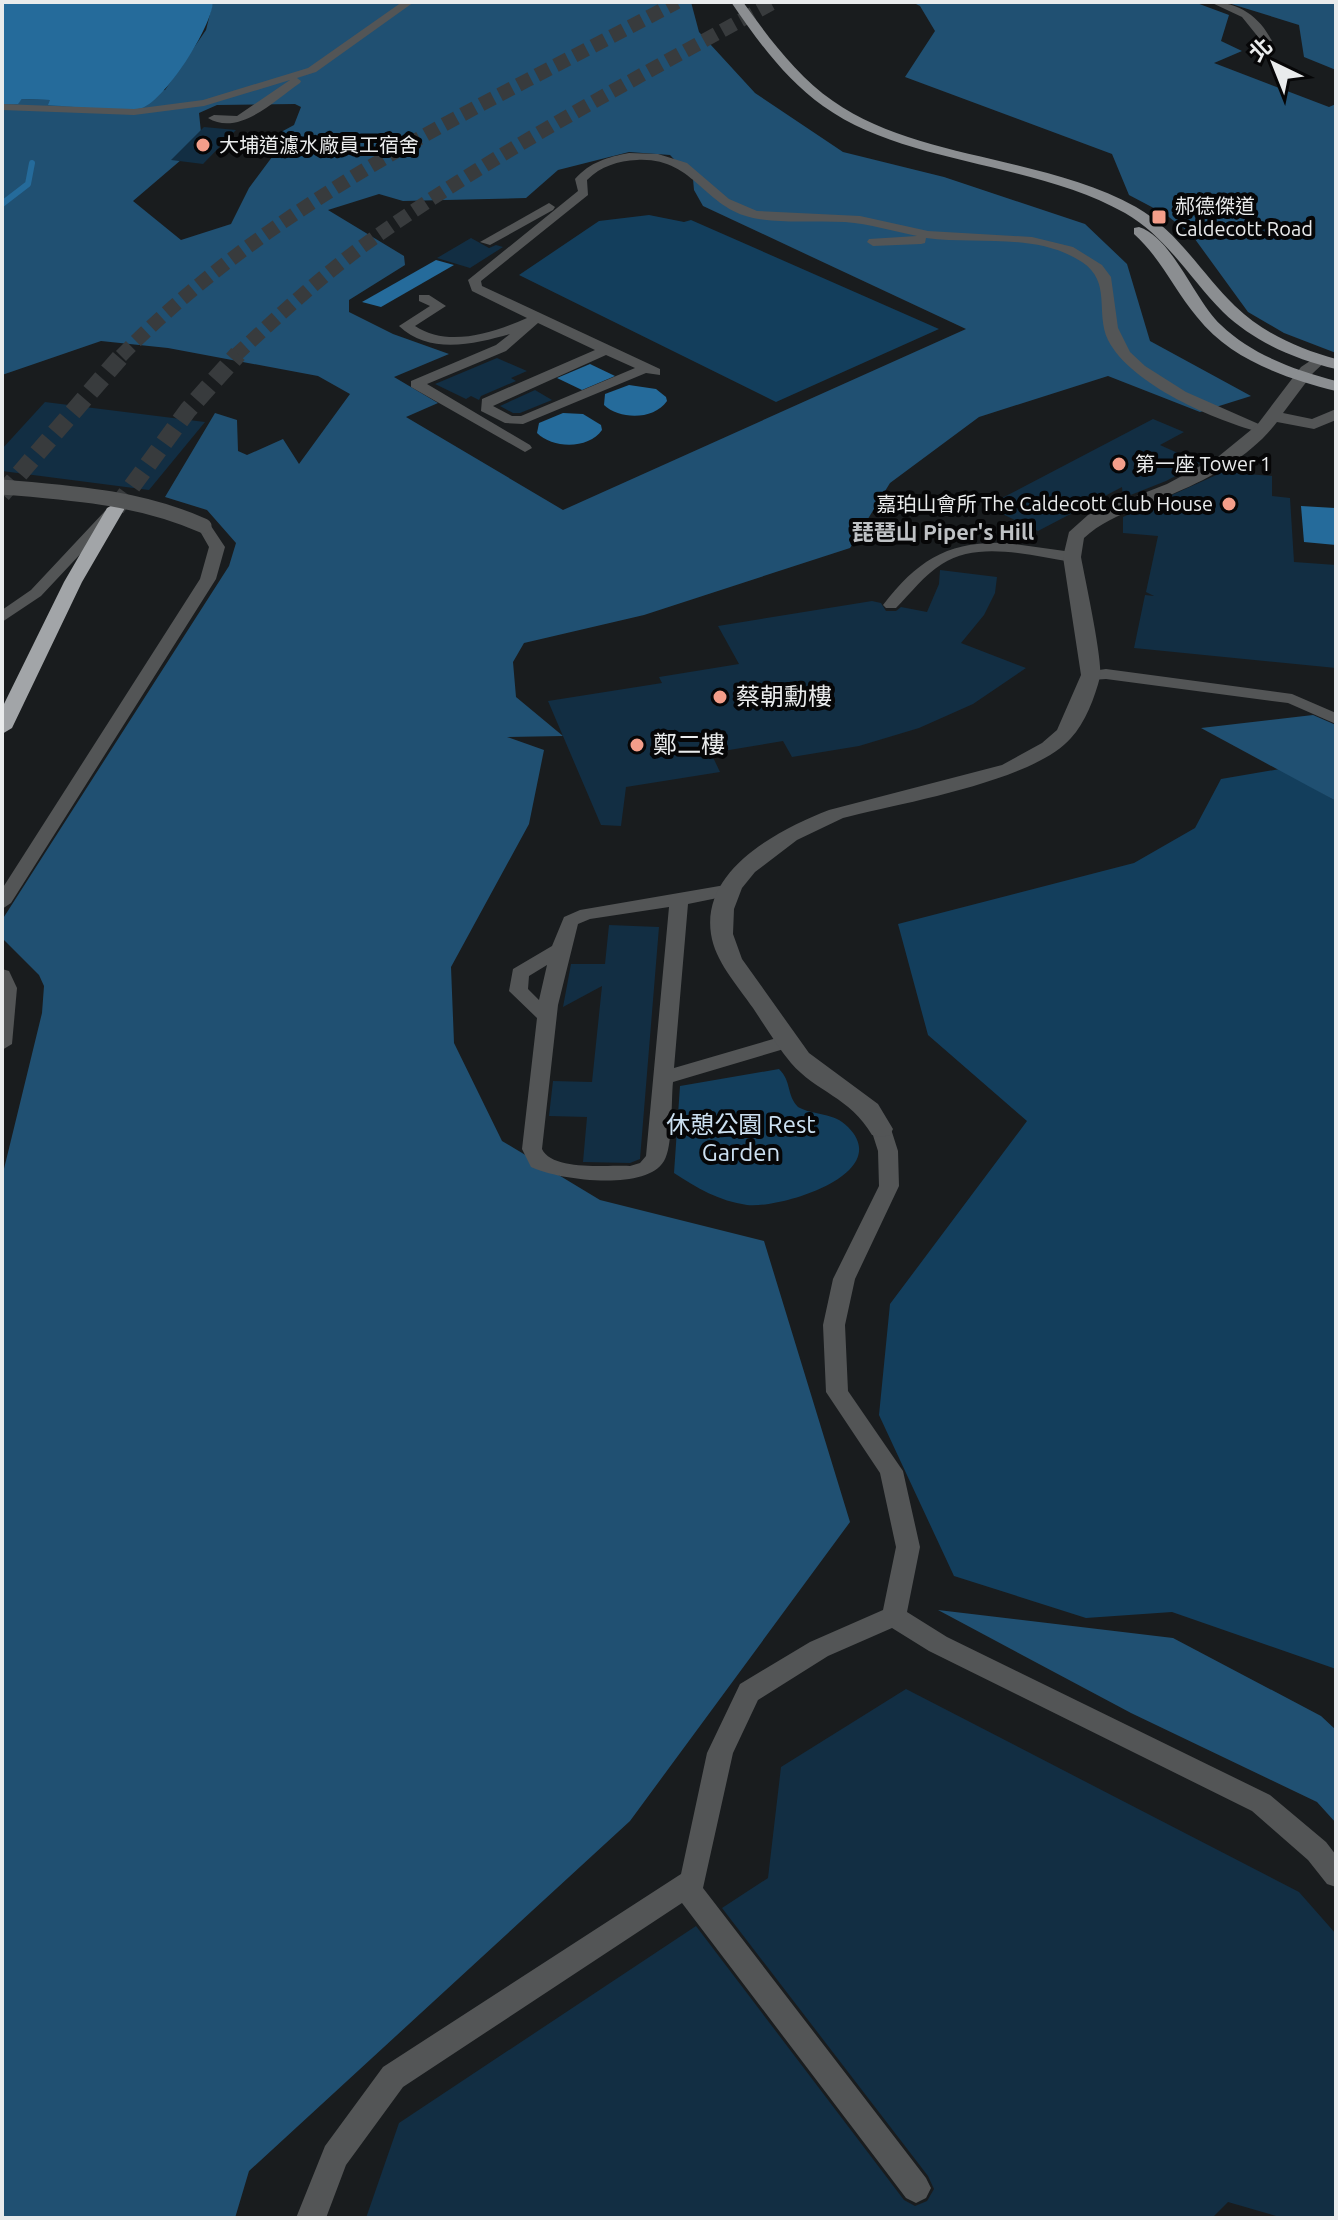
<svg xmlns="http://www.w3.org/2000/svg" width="1338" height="2220" font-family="Ubuntu,'Noto Sans TC',sans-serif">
<rect width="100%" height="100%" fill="#191c1e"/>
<g fill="#133e5c">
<polygon points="649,215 684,222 691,220 939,329 776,402 519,275 599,221"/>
<polygon points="1280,769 1336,801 1336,1669 1172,1612 1086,1618 954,1576 879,1415 890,1304 1027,1121 928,1035 898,924 1134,863 1195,828 1221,779"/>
<path d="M779,1069C792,1082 786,1094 798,1107C814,1116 834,1112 848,1127C895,1174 780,1209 747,1205C719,1201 697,1188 674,1173L680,1086Z"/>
</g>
<g fill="#205072" fill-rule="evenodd">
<path d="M213,2H691L699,32L755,93L843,152L944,177L1085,224L1127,264L1150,341L1251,396L1200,412L1108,376L979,417L890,483L850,548L644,615L524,643L513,662L516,697L563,736L507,737L544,750L529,824L451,967L454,1043L502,1141L600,1200L764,1241L850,1522L630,1821L249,2171L235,2218H2V1177L42,1013L44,986L39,975L2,938V920L229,566L236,543L207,510L165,497L215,413L237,420L238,451L247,455L283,439L299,464L350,394L318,376L168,348L101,341L2,375V104H17L22,99L51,100L49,104L165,90L206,30ZM295,104L301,107L294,125L257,145L275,153L249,188L231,224L181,240L133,201L202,142L199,113L217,105ZM629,152L670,155L693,179L694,190L703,206L966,329L563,510L406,417L438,403L394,377L449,354L393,334L349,312V300L405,265L404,256L328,210L379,194L403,201L526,198L558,170Z"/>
<polygon points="912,2 1194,2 1229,15 1221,41 1242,51 1214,63 1329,107 1336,104 1336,353 1284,333 1248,312 1192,235 1165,214 1129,195 1112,154 905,77 935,31 920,6"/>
<polygon points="1225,2 1336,2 1336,70 1304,57 1299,25"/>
<polygon points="1313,715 1336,725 1336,801 1201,728"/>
<polygon points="938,1610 1173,1638 1321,1716 1336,1730 1336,1823 1317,1802 1131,1713"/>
</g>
<g fill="#256b9b">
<path d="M4,2H213C211,28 166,99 142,108C129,113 66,106 48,105L50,100L22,99L18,104H2Z"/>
<polygon points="436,260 454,265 381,307 362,302"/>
<polygon points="590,364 615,376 582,390 557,378"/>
<path d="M629,385L656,389L666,397L667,401C654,420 620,420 604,405L605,394Z"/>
<path d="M563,413L583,414L601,425L602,430C589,449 553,449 537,433L539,423Z"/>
<polygon points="1301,506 1335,508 1336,545 1304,542"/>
</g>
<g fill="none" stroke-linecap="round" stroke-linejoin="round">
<polyline stroke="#256b9b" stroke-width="6" points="2,204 28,184 32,163"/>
</g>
<g fill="#122e43">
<polygon points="204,127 236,130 203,164 171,160"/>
<polygon points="471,238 489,248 496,245 503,247 470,268 437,258"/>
<polygon points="497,358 527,371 511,378 516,381 481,396 479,400 471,396 466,399 435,384"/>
<polygon points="535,390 552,400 520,413 513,413 500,406"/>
<polygon points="45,402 205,422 149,490 2,471 2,449"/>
<polygon points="1153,419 1184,432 1160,445 1200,463 1166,481 1123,498 1122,487 1038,531 990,508 1006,500 1002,498"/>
<polygon points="1223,472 1272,476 1272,496 1290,498 1294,562 1336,565 1336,668 1134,648 1145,595 1154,596 1146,592 1158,536 1123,533 1123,517"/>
<polygon points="940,570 997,577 995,593 984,615 961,643 1026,668 973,704 919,728 859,746 792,757 783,741 711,753 720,772 626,787 621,826 601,825 548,701 662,683 659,677 739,664 718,626 872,601 881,603 886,611 896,611 901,607 927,612 939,584"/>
<polygon points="609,925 659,927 640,1159 630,1163 583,1162 587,1117 549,1116 553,1081 592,1082 602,986 563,1007 571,964 605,964"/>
<polygon points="906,1689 1299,1892 1336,1934 1336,2218 1283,2218 1228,2202 1212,2218 366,2218 399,2123 696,1926 904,2200 915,2206 927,2201 934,2189 928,2176 722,1908 768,1878 781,1767"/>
</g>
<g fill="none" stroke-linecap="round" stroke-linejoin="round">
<g stroke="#383b3d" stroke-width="14" stroke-dasharray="14 7" stroke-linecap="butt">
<path d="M121,356C277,196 483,106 677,2"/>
<path d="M235,356C276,318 316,281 360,248C490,154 634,80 774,2"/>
</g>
<g stroke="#383b3d" stroke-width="18" stroke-dasharray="18 9" stroke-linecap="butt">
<polyline points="2,494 123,354"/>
<polyline points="116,508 188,410 238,354"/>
</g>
<g fill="#535556" fill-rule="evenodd">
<path d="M402,2H414L316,72L297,78L301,81L300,83C275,100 239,137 208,118L214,115L237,116L290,80L204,106L134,115L2,110V104L134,109L203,100L308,68Z"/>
<path d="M1210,2C1239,2 1259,16 1272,41L1263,43L1242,17Z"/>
<path d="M629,153L658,154L687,163L729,199L757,211L860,216L928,231L1032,237L1073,247L1102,265L1111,277L1118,328L1130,352L1145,366L1186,392L1270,429L1263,433C1216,421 1131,385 1108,340C1095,312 1112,282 1082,262C1036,232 977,245 926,238L925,243L921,244L873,246L867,242L869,239L917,236C893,231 870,224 845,222C815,220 783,224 753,218C704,208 694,157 637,160C618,161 601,166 587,180L588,195L481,281L482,286L660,369V375L646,373L523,424L505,423L481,411L482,399L595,350L538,323L506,351L427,384L530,445L532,448L525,452L411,387V381L496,345L510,334C475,344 429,355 399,326L430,306L419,301V295H429L446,306L415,326C448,348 493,333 527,318L472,291L468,280L578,191L575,179C590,162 608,157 629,153ZM606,355L635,368L521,416H512L493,406Z"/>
<polygon points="549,203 555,207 553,210 490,245 480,242"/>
<polygon points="110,510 117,514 115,517 41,596 2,622 2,610 31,590 105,511"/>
<polygon points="204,522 209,523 225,547 216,579 11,903 2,909 2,889 200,579 209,547 197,526"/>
<path d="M1006,543L1072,552L1080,557L1072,562C1031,556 979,540 942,564C924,575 911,593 896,608H886L883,605C918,560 948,541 1006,543Z"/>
<polygon points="1106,669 1292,694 1336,713 1336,724 1288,703 1106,679 1091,680 1083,675 1085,672"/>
<path d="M731,884L740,890L737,894L688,904L674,1068L787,1035L797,1041L794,1046L673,1082C671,1101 673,1147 664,1161C646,1192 558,1180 531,1167L522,1149L537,1018L509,991L513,969L552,946L564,917L580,910ZM669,907L646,1156L640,1163L630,1166C607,1165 552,1171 542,1149L558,1005L578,924L590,919ZM547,965L539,1000L528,989L529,976Z"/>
<polygon points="2,969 9,971 17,988 12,1044 2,1050"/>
<polygon points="881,1122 891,1129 898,1151 899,1186 855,1279 845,1325 848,1391 903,1471 920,1547 907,1612 947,1637 1270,1795 1326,1842 1336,1855 1336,1887 1327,1884 1308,1860 1252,1811 929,1651 892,1628 828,1656 758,1700 733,1753 703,1888 926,2178 931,2188 926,2198 916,2203 906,2198 682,1903 403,2087 346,2165 326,2218 296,2218 325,2146 383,2067 681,1874 707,1753 740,1684 810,1642 883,1610 896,1547 880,1473 826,1392 823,1325 833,1279 879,1186 878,1151 871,1129"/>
</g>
<path fill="#535556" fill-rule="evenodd" d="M1319,355L1327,360L1313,373L1283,413L1312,419L1336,409V420L1314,429L1277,422C1253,454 1213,477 1177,492C1145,507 1110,514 1084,538L1081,557C1085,579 1103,661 1100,677C1095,697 1085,723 1071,738C1034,781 901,803 843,818L797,840L755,872L742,888L734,909L733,934L742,959L809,1053L878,1104L893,1129L890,1135L881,1137L872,1135C850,1097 816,1092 791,1063C777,1046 765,1026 753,1008C737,985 715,961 711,934C701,869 780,829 829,810L1002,765L1042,743L1057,730L1081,675L1063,557L1069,532L1088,515L1167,484L1219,456L1257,425L1301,367Z"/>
<g fill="#8b8e91" fill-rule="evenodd">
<path d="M731,2H743C769,38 796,75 833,101C916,160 1043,155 1136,207C1178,231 1201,273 1235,306C1263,333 1299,349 1336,359V369C1295,359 1254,342 1223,312C1190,279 1167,237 1125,213C1033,161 905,165 823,106C785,79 757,40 731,2Z"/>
<path d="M1139,227C1172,237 1195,301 1221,325C1252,355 1295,370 1336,381V391C1285,378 1231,360 1197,317C1174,290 1161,258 1134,234V228Z"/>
</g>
<polygon fill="#a2a5a8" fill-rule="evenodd" points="116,503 125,508 82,582 12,728 2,734 2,708 64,582 107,508"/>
<path stroke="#535556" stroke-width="15" d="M2,487C72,493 139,497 204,526"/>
</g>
<g fill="#f49e8a" stroke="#060607" stroke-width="3">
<circle cx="203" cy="145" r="8"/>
<rect x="1151" y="209" width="16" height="16" rx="4"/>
<circle cx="1119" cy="464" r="8"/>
<circle cx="1229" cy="504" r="8"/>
<circle cx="720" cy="697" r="8"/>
<circle cx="637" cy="745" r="8"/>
</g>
<g text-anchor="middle" stroke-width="8" stroke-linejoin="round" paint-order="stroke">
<g font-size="20" fill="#e9ebec" stroke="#060607" text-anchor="start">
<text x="219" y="152">大埔道濾水廠員工宿舍</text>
<text x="1175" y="213">郝德傑道<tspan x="1175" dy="23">Caldecott Road</tspan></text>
<text x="1135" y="471">第一座 Tower 1</text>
<text x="1213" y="511" text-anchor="end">嘉珀山會所 The Caldecott Club House</text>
</g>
<g font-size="22" font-weight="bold" fill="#bfc2c5" stroke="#060607">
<text x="943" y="540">琵琶山 Piper's Hill</text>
</g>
<g font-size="24" fill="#e9ebec" stroke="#060607" text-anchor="start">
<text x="736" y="705">蔡朝勳樓</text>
<text x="653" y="753">鄭二樓</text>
</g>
<g font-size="24" fill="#cce0f1" stroke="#060607">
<text x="741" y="1133">休憩公園 Rest<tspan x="741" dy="28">Garden</tspan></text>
</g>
</g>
<rect width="1338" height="2220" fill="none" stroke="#e9ebec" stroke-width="8"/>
<g transform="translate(1274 64) rotate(317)" stroke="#060607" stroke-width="6" paint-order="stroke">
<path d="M0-6L14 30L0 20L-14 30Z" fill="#e9ebec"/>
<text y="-12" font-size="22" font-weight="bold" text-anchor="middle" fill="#e9ebec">北</text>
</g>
</svg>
